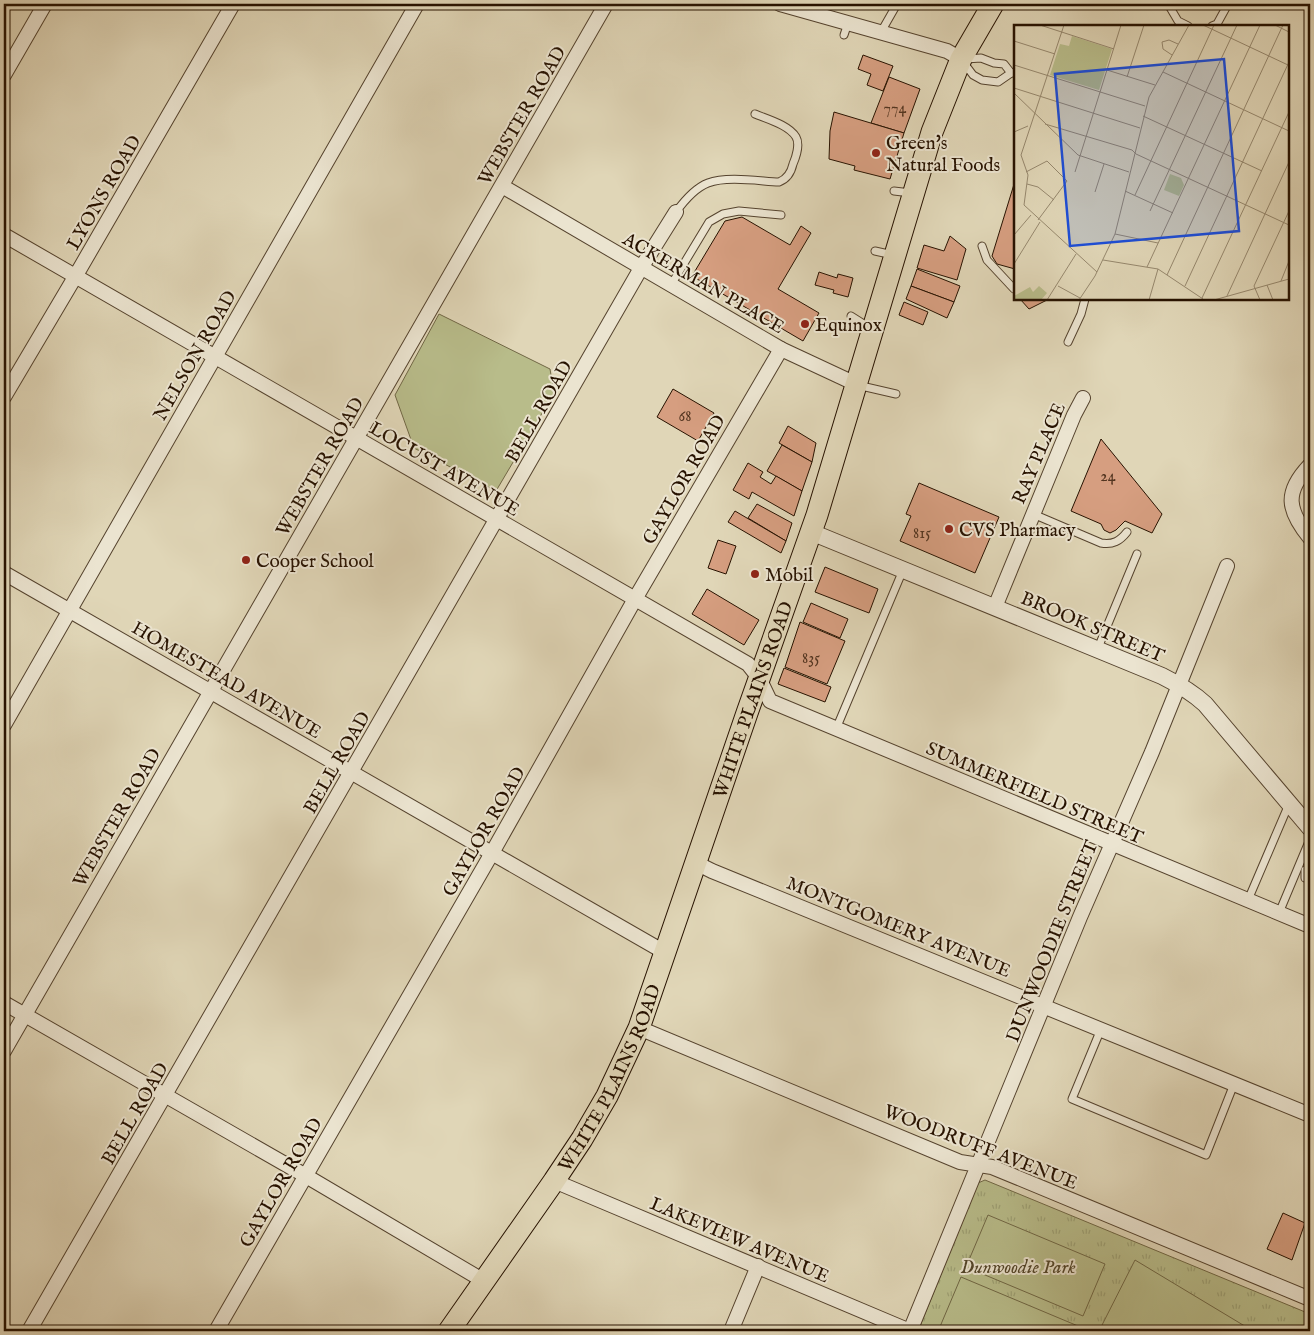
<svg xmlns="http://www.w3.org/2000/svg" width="1314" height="1335" font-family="'IM FELL English',serif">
<defs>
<pattern id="park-tufts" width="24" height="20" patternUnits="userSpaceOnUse" patternTransform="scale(1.25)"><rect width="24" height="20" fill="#b8bc8a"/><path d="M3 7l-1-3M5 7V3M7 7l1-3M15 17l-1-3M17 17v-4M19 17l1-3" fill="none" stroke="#9ea175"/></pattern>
</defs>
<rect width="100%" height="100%" fill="#e0d6b7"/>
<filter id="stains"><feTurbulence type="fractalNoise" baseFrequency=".004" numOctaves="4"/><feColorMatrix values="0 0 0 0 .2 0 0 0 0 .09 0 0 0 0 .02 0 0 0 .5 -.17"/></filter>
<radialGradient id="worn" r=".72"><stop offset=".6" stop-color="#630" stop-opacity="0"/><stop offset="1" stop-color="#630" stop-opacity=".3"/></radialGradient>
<polygon fill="url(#park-tufts)" stroke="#706745" points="985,1180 1310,1314 1310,1331 918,1331 978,1183"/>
<g fill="#b8bc8a" stroke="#706745">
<polygon points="439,314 550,369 554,393 496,491 414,448 395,395"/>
<polygon points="988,1215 1105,1264 1083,1316 966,1267"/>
<polygon points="1135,1260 1253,1331 1099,1331"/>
<polygon points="961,1277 1078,1326 1076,1331 944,1331 939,1329"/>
</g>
<g fill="#d69e80" stroke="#271200">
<polygon points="863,55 893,66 883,91 867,85 871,74 858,69"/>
<polygon points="889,77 920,89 904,133 871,123"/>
<polygon points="834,112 904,133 890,179 854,170 855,166 829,159 830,131"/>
<polygon points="1015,181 1015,269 997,264 992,256"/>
<polygon points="742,217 790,245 801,226 811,233 778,289 819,313 803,341 692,276 725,221"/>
<polygon points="950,236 966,249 957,280 917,268 924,245 944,251"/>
<polygon points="917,269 960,286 954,302 911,286"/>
<polygon points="819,272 837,278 838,274 853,278 848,297 833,293 834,290 815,285"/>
<polygon points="911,286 954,302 947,318 906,299"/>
<polygon points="1020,299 1049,299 1029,309"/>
<polygon points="904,302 928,312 923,325 899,315"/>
<polygon points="673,389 714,413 698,441 657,417"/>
<polygon points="788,426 816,443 812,462 779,443"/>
<polygon points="1101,439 1162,514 1152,533 1125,521 1116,530 1110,533 1104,530 1101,524 1071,511"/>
<polygon points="782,445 812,462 802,491 767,471"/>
<polygon points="748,463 763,472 760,477 771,484 776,476 802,491 794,516 752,492 749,499 733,490"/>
<polygon points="919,483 999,517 975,573 900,541 911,516 906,514"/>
<polygon points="757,504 792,523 786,541 748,518"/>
<polygon points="735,511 786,541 781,553 728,522"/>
<polygon points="718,540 736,546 726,574 708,568"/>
<polygon points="825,567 878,589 869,613 815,592"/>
<polygon points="707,589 759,620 744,645 692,614"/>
<polygon points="811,603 848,619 840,638 803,622"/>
<polygon points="800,622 845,641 827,684 785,667"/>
<polygon points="784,668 831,687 825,702 778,684"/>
<polygon points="1283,1213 1305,1223 1292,1260 1267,1249"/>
</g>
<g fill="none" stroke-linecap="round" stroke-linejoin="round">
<g stroke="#55432e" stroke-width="9">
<g id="service">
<polyline points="1168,4 1178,21 1188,26"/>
<polyline points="1212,26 1217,24 1228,4"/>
<polyline points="881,32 897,4"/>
<polyline points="844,35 848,23"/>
<polyline points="966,59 981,58 994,63 1004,64 1011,73"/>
<polyline points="964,63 973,75 982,80 998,82 1011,73 1015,73"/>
<polyline points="894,191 911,193"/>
<path d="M676,212C684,201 695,188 708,183C727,176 758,181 779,182C787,179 791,173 793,164C796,157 800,144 796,137C789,125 767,119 755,114"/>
<polyline points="982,246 987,260 1014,289"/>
<polyline points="875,251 893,255"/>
<polyline points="671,285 709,222 723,214 739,211 781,215"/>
<polyline points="851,316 870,328"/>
<polyline points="1068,342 1081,314 1085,299"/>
<polyline points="857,385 896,394"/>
<path d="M1033,514L1101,543C1113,545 1120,541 1127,532"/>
<polyline points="1098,648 1137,554"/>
<polyline points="836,729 903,570"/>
<polyline points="1305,878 1305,870 1310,871"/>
<polyline points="1248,900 1289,804"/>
<polyline points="1279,913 1310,839"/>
<polyline points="1101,1029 1072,1099 1206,1155 1234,1084"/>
</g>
</g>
<g stroke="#55432e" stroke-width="16">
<g id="minor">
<polyline points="780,4 947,51 961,59"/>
<polyline points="4,75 45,4"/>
<polyline points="502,186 781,349 856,384"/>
<polyline points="4,235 748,664 759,678 770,701 1310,926"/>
<polyline points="4,397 75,277 233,4"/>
<path d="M1310,465C1284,492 1287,510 1310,538"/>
<polyline points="4,573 666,953"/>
<polyline points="995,607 1074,415 1083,398"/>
<polyline points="4,725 417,4"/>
<polyline points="696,863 712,871 1310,1115"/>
<polyline points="4,1003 306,1176 484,1281"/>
<polyline points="639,1028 960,1162 992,1167 1310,1299"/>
<polyline points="4,1051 606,4"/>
<polyline points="554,1181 910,1331"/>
<polyline points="29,1331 641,268 676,212"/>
<polyline points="216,1331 492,853 635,599 781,349"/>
<polyline points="731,1331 758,1266"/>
<polyline points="910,1331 1080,917 1152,752 1227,566"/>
</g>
</g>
<g stroke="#55432e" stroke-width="18">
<path id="tertiary" d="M811,532L1162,676C1178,684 1192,692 1205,704L1310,828"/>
</g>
<g stroke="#271200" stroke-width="23">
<g id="primary">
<path id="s1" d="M449,1331L554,1181L582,1139L607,1096L639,1028L747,713L817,515L932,132L961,59L993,4"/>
</g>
</g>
<use href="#service" stroke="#ebe4d0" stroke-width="7"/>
<use href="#minor" stroke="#ebe4d0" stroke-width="14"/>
<use href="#tertiary" stroke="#ebe4d0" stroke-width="16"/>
<use href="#primary" stroke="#e0d6b7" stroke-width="21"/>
</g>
<g fill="#8f2418" stroke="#ebe4d0" stroke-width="2">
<circle cx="876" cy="153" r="5"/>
<circle cx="805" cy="324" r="5"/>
<circle cx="949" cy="529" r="5"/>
<circle cx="246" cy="560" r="5"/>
<circle cx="755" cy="574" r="5"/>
</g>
<g text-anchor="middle" stroke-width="4" stroke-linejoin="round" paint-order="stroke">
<g font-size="16" fill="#533520">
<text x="895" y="113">774</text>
<text x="685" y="421">68</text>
<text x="1108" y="481">24</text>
<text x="922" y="538">815</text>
<text x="811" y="663">835</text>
</g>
<g font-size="19" fill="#271200" stroke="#ebe4d0">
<text transform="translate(521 115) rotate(-60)" y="7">WEBSTER ROAD</text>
<text transform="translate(103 192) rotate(-60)" y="7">LYONS ROAD</text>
<text transform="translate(704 282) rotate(30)" y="7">ACKERMAN PLACE</text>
<text transform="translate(194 355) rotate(-60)" y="7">NELSON ROAD</text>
<text transform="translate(538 411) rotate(-60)" y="7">BELL ROAD</text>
<text transform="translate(1038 453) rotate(-67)" y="7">RAY PLACE</text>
<text transform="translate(319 466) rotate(-60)" y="7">WEBSTER ROAD</text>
<text transform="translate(445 468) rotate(30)" y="7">LOCUST AVENUE</text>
<text transform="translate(683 479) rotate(-60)" y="7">GAYLOR ROAD</text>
<text transform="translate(1093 626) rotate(23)" y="7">BROOK STREET</text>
<text transform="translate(227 679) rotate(30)" y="7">HOMESTEAD AVENUE</text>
<text dy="7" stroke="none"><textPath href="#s1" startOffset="706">WHITE PLAINS ROAD</textPath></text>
<text transform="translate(336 762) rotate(-60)" y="7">BELL ROAD</text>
<text transform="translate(1035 792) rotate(23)" y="7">SUMMERFIELD STREET</text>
<text transform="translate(116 817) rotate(-60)" y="7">WEBSTER ROAD</text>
<text transform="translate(483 831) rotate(-60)" y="7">GAYLOR ROAD</text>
<text transform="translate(899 926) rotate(22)" y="7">MONTGOMERY AVENUE</text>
<text transform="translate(1051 941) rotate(-68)" y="7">DUNWOODIE STREET</text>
<text dy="7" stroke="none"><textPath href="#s1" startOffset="301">WHITE PLAINS ROAD</textPath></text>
<text transform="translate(134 1113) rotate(-60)" y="7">BELL ROAD</text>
<text transform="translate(981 1146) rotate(21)" y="7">WOODRUFF AVENUE</text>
<text transform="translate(280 1182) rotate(-60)" y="7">GAYLOR ROAD</text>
<text transform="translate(740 1239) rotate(23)" y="7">LAKEVIEW AVENUE</text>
</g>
<g font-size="19" fill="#271200" stroke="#ebe4d0" text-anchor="start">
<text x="886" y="149">Green's<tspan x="886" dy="22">Natural Foods</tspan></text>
<text x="815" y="331">Equinox</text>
<text x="959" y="536">CVS Pharmacy</text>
<text x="256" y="567">Cooper School</text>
<text x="765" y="581">Mobil</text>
</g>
<g font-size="19" font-style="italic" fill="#524529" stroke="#ebe4d0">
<text x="1018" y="1273">Dunwoodie Park</text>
</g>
</g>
<g transform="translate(1014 25)">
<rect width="275" height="275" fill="#e0d6b7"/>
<path d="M58,11L98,24L85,65L36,50L46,19L55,21Z" fill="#b8bc8a"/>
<path d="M56,27L72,39L65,57L44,44ZM156,149L167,153L170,160L165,171L150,165ZM25,261L33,268L27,275H0V271L16,262L19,267Z" fill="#b8bc8a"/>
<path fill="none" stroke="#96886e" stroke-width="1" d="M26,0L100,24M50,0L7,130L14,150L10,180L83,247M189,0L274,40M261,0L275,7M0,16L41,29M158,30L149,24L148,17L155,15L164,19M0,40L131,81M93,45L141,60M149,47L275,106M113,52L130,0M0,63L126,103M0,68L64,130L115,147M129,91L248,146M31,99L118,125L122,129L275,200M0,107L14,101M12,147L33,136L53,156L24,195M61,147L107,0M13,159L24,162L40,175M111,166L159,188M81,167L90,139M121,170L200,0M136,186L223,0M101,209L144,218M0,210L17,190M89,235L144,244L189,274M0,239L26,197M133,242L246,0M153,250L269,0M267,256L275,236M253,260L259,275M44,261L66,273M171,261L275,37M213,271L275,137M188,273L275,87M33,275L62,229M65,275L81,251L101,209L135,72L175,0M135,275L144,244M200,275L275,254M246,275L240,261L275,186"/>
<path fill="#1d4ed8" fill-opacity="0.15" stroke="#1d4ed8" stroke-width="2.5" d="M210,34L225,206L56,221L41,49Z"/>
<rect width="275" height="275" fill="none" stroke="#271200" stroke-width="2.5"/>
</g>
<rect width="1314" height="1335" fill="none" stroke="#e0d6b7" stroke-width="20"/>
<rect x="5" y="5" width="1304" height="1325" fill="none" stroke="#271200" stroke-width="2.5"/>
<rect x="10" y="10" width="1294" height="1315" fill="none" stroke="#271200"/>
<rect width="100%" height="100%" filter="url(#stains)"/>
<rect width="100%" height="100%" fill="url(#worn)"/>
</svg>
